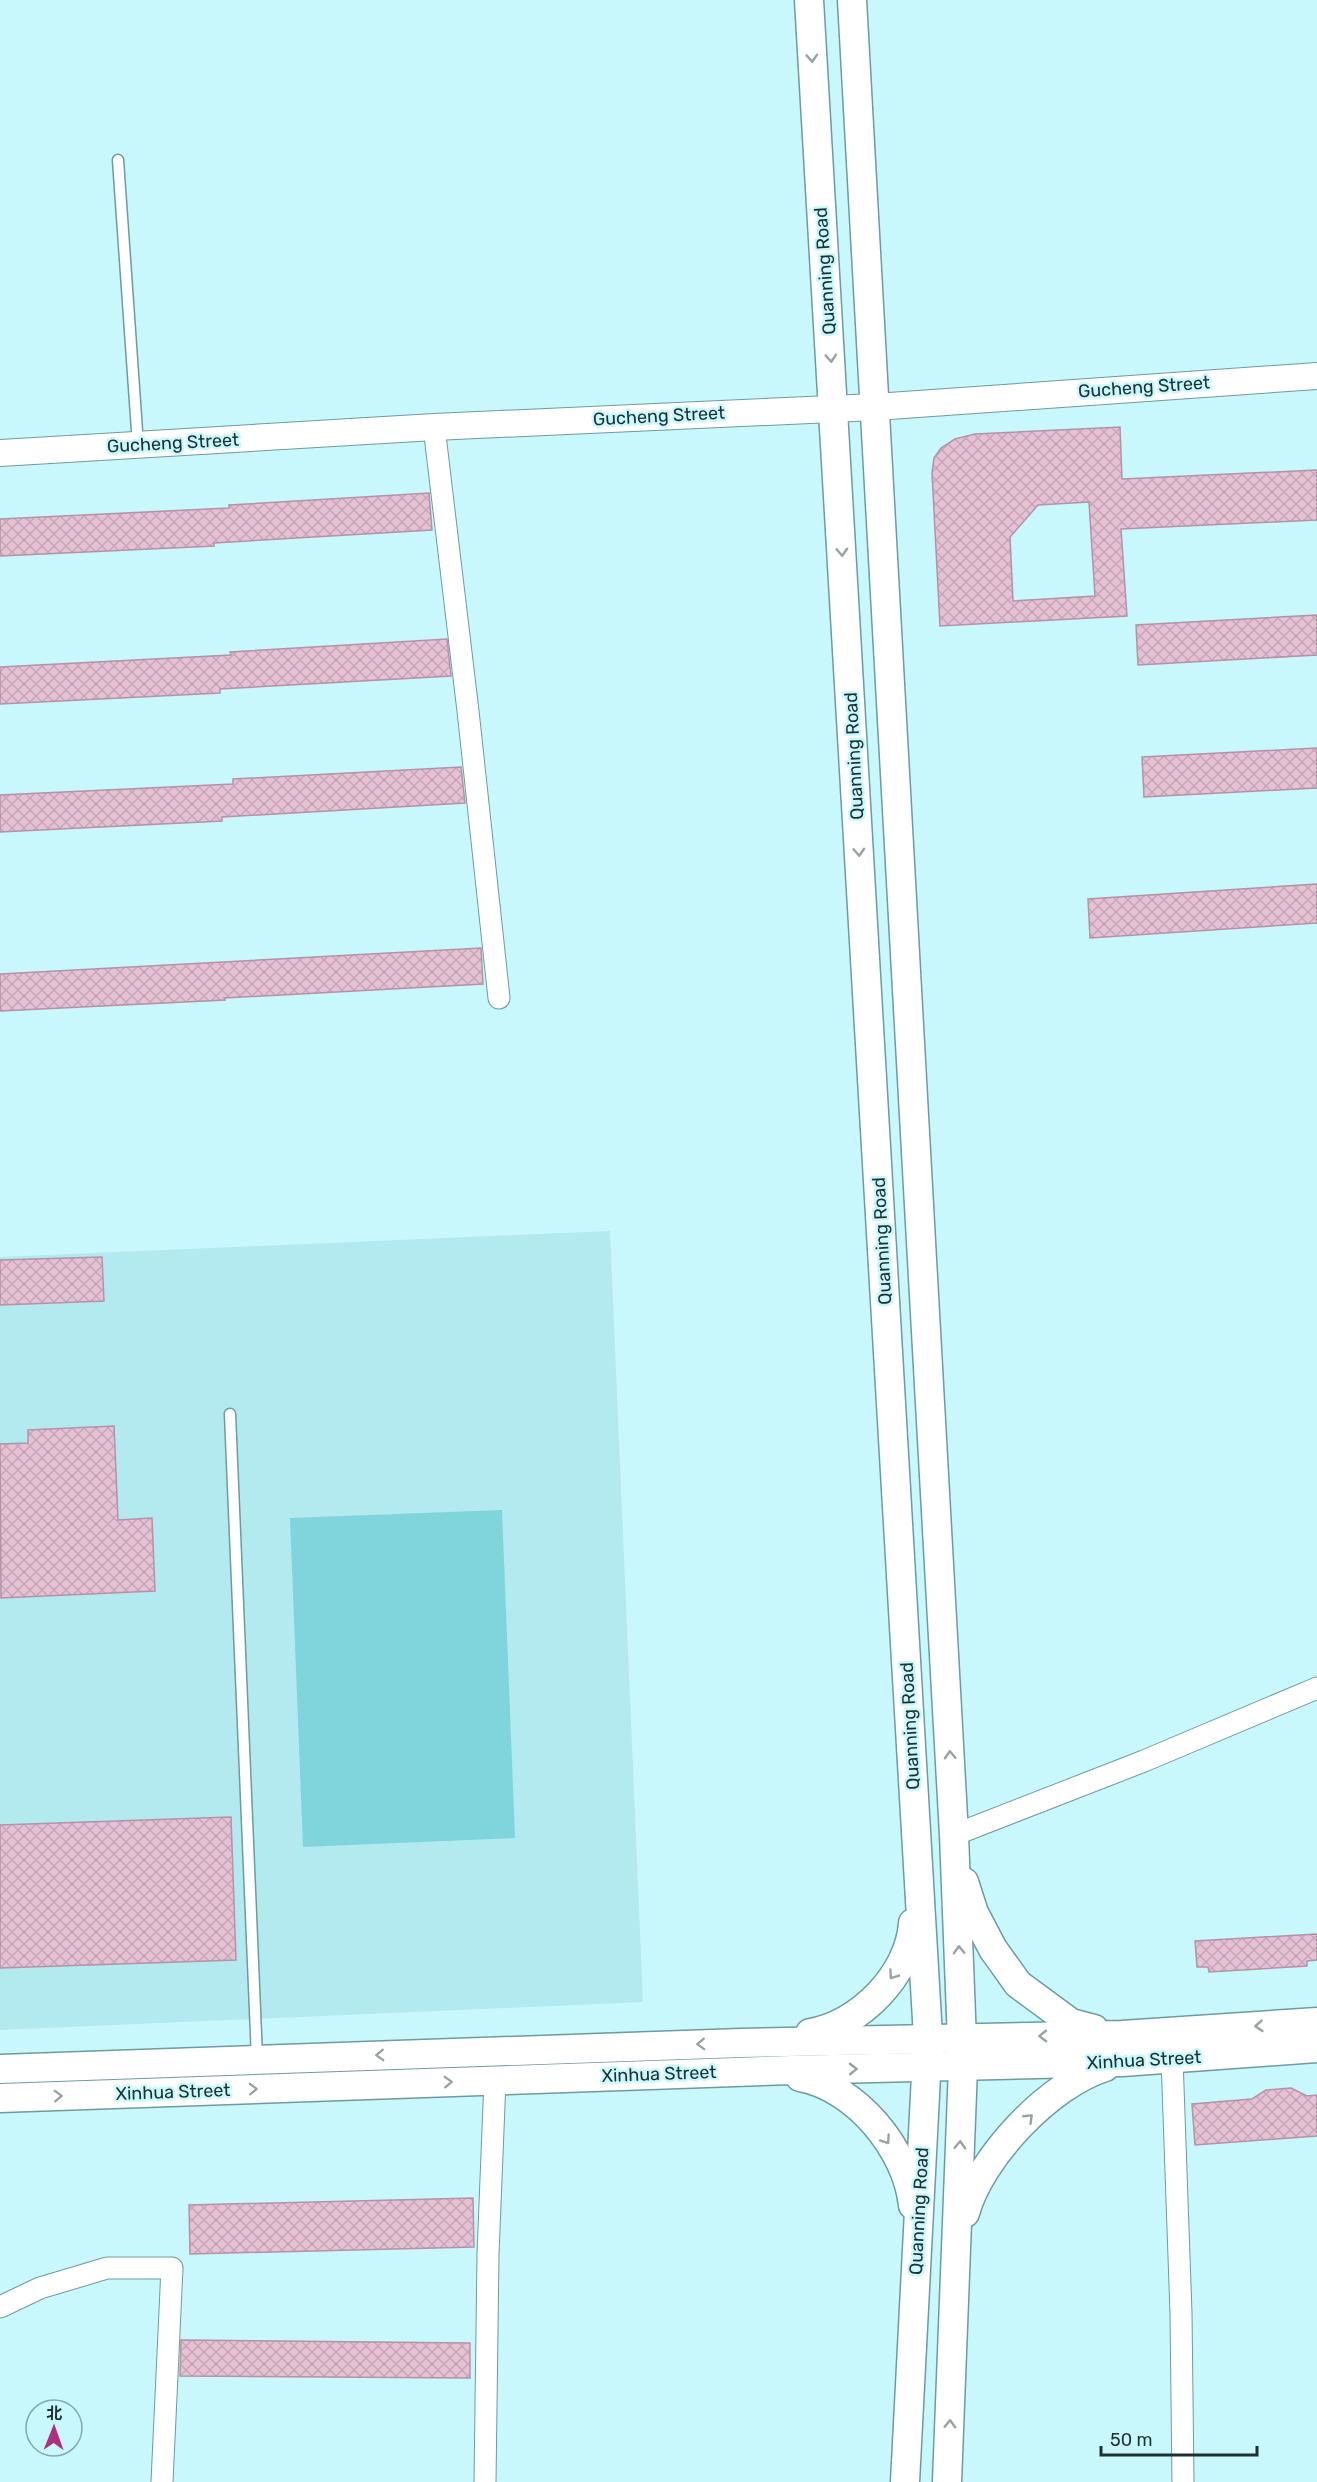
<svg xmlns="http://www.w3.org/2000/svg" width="1317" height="2482" font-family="Rubik,'Noto Sans SC',sans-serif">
<defs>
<pattern id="building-cross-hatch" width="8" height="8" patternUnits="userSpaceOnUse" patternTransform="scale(1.5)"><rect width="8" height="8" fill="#e6c1d4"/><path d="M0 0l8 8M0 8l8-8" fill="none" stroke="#c5a6b6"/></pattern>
</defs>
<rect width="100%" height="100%" fill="#c8f8fc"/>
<polygon fill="#b2eaef" points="610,1231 643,2002 0,2030 0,1257"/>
<polygon fill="#80d5dd" points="502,1510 515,1838 303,1847 290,1518"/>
<g fill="url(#building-cross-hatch)" stroke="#b592a4" stroke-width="1.5" fill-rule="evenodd">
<path d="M1120,427L1122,479L1317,470V520L1121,529L1127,616L940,626L932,473L934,458L941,448L955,439L975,434ZM1089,502L1095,596L1013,601L1010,537L1038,505Z"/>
<polygon points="429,493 432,530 214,543 214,546 0,556 0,519 229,508 229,505"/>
<polygon points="1317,615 1317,655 1138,665 1136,625"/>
<polygon points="447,639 451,676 220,689 220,693 0,704 0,667 231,655 230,652"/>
<polygon points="1317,748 1317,788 1144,797 1142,757"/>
<polygon points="461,767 465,803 222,817 222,821 0,832 0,795 233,784 233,779"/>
<polygon points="1317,884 1317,923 1090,938 1088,899"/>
<polygon points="481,948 483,984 224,998 225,1000 0,1011 0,974"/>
<polygon points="102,1257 104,1301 0,1305 0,1260"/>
<polygon points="114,1426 118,1520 152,1518 155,1591 1,1598 0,1444 28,1443 28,1430"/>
<polygon points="231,1817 236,1960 0,1968 0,1825"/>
<polygon points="1317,1934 1317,1960 1307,1961 1307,1966 1209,1972 1208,1967 1197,1967 1195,1941"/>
<polygon points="1291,2088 1307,2096 1317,2095 1317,2136 1195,2145 1192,2104 1252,2099 1266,2090"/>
<polygon points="473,2198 474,2247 190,2254 189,2205"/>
<polygon points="181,2340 470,2343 470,2378 180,2376"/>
</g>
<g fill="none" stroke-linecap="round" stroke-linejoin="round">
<g stroke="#6d9b9f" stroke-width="13">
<g id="service">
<polyline points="118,160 138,445"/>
<polyline points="230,1414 257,2058"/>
</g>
</g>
<g stroke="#6d9b9f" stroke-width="23">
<g id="minor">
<polyline points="434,427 468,711 499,998"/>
<polyline points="954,1835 1144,1761 1317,1688"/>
<polyline points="1172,2058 1181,2313 1183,2482"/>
<polyline points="0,2307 40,2288 107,2268 172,2268 162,2482"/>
<polyline points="485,2482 488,2254 495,2080"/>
</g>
</g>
<g stroke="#6d9b9f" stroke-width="28">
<polyline id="tertiary" points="0,453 434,427 875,407 1317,376"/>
</g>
<g stroke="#6d9b9f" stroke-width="31">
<g id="secondary">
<polyline points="809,0 928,2037 905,2482"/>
<polyline points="852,0 954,1835 963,2067 947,2482"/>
<polyline points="964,1882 974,1913 993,1949 1018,1984 1071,2023 1094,2029"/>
<path d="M810,2033C859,2026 910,1974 913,1923"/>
<polyline points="0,2069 741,2043 1122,2035 1317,2022"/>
<path d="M800,2077C856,2087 907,2149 913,2205"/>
<polyline points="0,2098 791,2070 1122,2062 1317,2048"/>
<path d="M965,2213C980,2157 1050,2084 1105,2067"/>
</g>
</g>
<use href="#service" stroke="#fff" stroke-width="10"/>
<use href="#minor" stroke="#fff" stroke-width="21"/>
<use href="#tertiary" stroke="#fff" stroke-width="26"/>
<use href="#secondary" stroke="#fff" stroke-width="28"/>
</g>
<defs><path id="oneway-chevron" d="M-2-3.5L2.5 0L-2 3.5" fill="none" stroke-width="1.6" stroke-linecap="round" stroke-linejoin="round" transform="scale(1.5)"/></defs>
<g stroke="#99a2a3">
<use href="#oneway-chevron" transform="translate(812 58) rotate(86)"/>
<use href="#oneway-chevron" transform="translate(831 358) rotate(86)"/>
<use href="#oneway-chevron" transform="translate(842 552) rotate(87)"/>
<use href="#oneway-chevron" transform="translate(859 852) rotate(87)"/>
<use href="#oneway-chevron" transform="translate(950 1755) rotate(-93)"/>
<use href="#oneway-chevron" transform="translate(959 1950) rotate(-92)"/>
<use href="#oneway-chevron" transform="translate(893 1975) rotate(125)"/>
<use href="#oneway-chevron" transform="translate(1259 2026) rotate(176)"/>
<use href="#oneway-chevron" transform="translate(1043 2036) rotate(179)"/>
<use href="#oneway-chevron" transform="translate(701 2044) rotate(178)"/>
<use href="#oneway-chevron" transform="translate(380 2055) rotate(178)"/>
<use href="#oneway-chevron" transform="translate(853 2069) rotate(-1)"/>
<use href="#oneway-chevron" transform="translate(448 2082) rotate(-2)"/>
<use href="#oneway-chevron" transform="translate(253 2089) rotate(-2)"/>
<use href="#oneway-chevron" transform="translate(58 2096) rotate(-2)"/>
<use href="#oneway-chevron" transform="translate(1029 2118) rotate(-44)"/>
<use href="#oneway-chevron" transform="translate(886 2140) rotate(56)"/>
<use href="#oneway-chevron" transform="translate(960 2145) rotate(-88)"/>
<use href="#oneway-chevron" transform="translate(950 2424) rotate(-88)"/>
</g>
<g text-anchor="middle" stroke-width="5" stroke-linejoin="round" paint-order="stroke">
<g font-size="18" fill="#1d3032" stroke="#c8f8fc">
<text transform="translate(825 271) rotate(-94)" y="6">Quanning Road</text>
<text transform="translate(1144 387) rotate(-4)" y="6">Gucheng Street</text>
<text transform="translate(659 416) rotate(-3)" y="6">Gucheng Street</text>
<text transform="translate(173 443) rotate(-3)" y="6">Gucheng Street</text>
<text transform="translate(854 756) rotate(-93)" y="6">Quanning Road</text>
<text transform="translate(882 1241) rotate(-93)" y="6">Quanning Road</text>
<text transform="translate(910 1726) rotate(-93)" y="6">Quanning Road</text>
<text transform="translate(1144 2060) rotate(-3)" y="6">Xinhua Street</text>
<text transform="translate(659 2074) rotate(-2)" y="6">Xinhua Street</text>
<text transform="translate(173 2092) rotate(-2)" y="6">Xinhua Street</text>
<text transform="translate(919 2211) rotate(-87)" y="6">Quanning Road</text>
</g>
</g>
<g transform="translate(54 2428) rotate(1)"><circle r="28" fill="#c8f8fc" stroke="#84a8ab" stroke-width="1.5"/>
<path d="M0-4.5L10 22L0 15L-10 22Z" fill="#ae3080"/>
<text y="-9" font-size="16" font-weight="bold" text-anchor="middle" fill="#1d3032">北</text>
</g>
<path d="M1101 2446v9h156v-9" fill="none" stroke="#1d3032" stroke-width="3"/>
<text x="1110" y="2446" font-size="18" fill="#1d3032" stroke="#c8f8fc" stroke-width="4.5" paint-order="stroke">50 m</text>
</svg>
